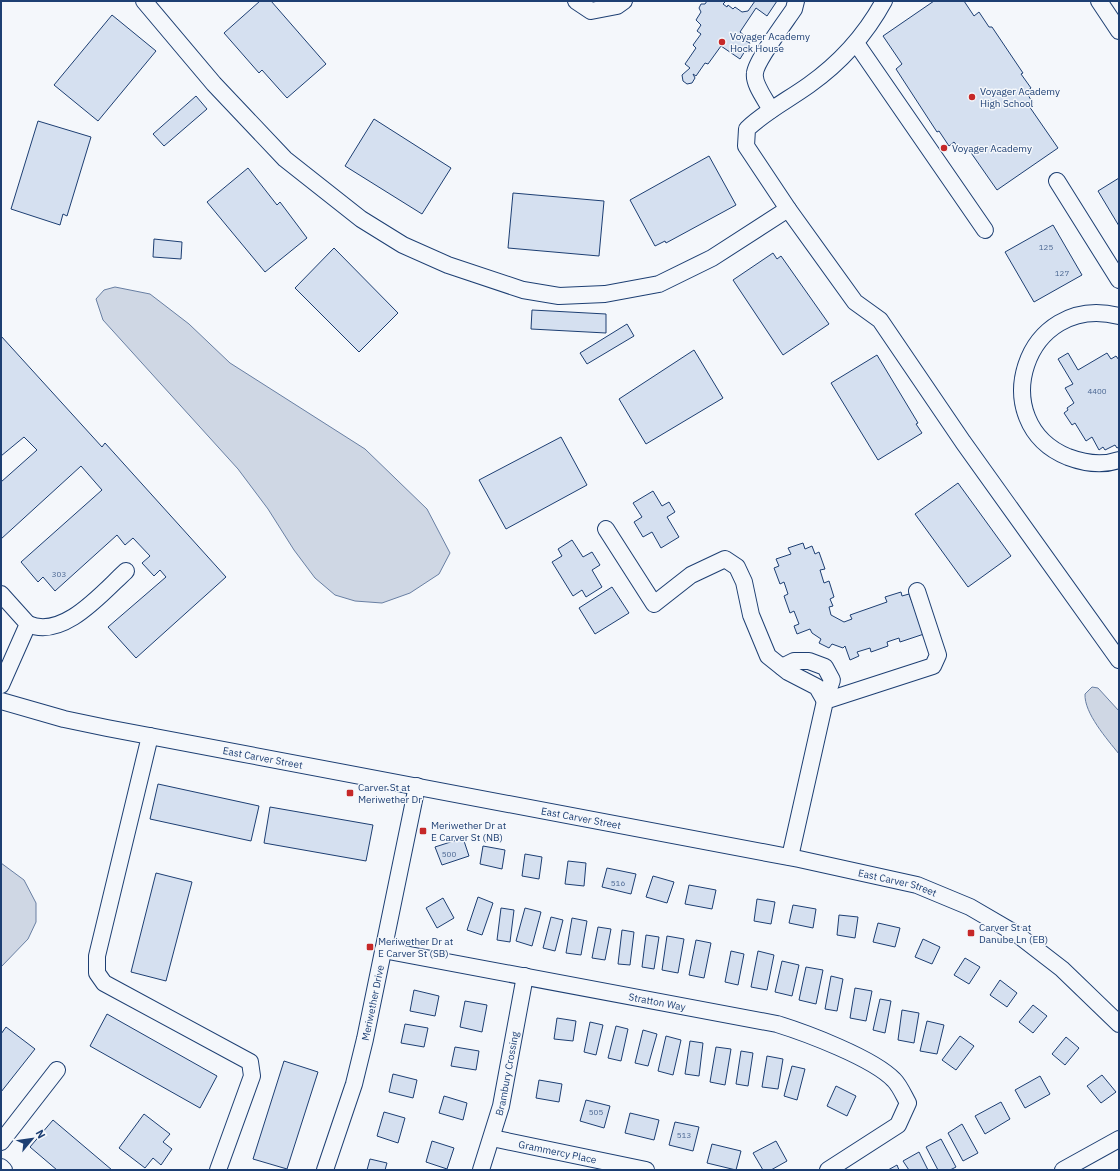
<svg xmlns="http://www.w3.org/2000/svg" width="1120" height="1171" font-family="'IBM Plex Sans',sans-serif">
<rect width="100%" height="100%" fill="#f4f7fb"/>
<g fill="#cfd7e4" stroke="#687fa3">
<polygon points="115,287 150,294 189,324 230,363 365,449 427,509 450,553 439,574 410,593 382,603 355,601 335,595 315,578 294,550 268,509 238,469 103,320 96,299 104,290"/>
<path d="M1092,687L1098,688L1119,711V754C1107,739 1084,713 1085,694Z"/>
<polygon points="1,863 24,880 36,903 36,922 28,939 1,967"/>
</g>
<g fill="#d5e0f0" stroke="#1d3f73">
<polygon points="260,1 271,1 326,64 287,98 262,70 259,73 224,33"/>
<polygon points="707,1 726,1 723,4 727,7 728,5 733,9 735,7 742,12 748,11 755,1 777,1 767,16 756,8 740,32 748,38 746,41 750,43 740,59 721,46 708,64 705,63 696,76 693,74 695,78 692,83 687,84 683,81 682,75 690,68 685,64 696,48 693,45 701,34 697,31 701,25 696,20 701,12 699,8 701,4 705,4"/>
<polygon points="934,1 964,1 974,16 979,12 989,27 992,27 1023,73 1021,74 1031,88 1026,92 1033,103 1029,106 1058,148 997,190 967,147 961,151 954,142 949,146 939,131 937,132 896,69 902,64 883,36"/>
<polygon points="112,15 156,51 98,121 54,85"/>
<polygon points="196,96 207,109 164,146 153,134"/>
<polygon points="374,119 451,168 422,214 345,166"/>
<polygon points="38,121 91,137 67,216 63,214 60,225 11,209"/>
<polygon points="709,156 736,205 666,243 665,241 655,246 630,200"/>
<polygon points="248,168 277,205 280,202 307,238 265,272 207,202"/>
<polygon points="1119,178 1119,226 1098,191"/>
<polygon points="513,193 604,201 599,256 508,248"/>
<polygon points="1053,225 1082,275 1034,302 1005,252"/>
<polygon points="154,239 182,242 181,259 153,257"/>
<polygon points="334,248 398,313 359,352 295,288"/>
<polygon points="773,253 777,259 781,256 829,324 783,355 733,280"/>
<polygon points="532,310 606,314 606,333 531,329"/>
<polygon points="627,324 634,336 587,364 580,353"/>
<polygon points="1,336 102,447 105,443 226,577 136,658 108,627 166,577 160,570 154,576 142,563 150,556 133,538 125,545 117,535 55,591 43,577 38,582 21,562 102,490 81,466 1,539 1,482 37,450 24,437 1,456"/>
<polygon points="694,350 723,398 646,444 619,399"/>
<polygon points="1068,353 1078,370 1107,353 1111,359 1116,356 1119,360 1119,447 1117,448 1115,445 1105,450 1103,447 1099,450 1092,437 1086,441 1075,423 1072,425 1064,413 1068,410 1067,408 1074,403 1065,388 1073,384 1058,359"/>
<polygon points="877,355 918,423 916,424 922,433 878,460 831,383"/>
<polygon points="561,437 587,485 506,529 479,480"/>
<polygon points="958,483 1011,556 968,587 915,514"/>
<polygon points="653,491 662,506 669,502 675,512 667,517 679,537 661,548 652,532 643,537 634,522 642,517 633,503"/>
<polygon points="572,540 583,557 592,552 600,565 592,570 602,587 586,597 582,590 573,596 552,562 562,556 558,549"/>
<polygon points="803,543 805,549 812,546 815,554 819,552 825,569 820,570 824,583 829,581 834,597 830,599 833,606 829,607 831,615 844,622 852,619 850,615 887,602 885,597 901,592 902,596 909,594 924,634 900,642 899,638 887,642 888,646 871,652 870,648 857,652 859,656 850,660 845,646 843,648 832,644 829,648 819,643 821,639 812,633 810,629 797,634 794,626 799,624 794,611 790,613 784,596 788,594 784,582 780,584 774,568 779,566 776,559 791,554 788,548"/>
<polygon points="612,587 629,613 595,634 579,608"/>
<polygon points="158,784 259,806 251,841 150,819"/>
<polygon points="270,807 373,825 366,861 264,843"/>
<polygon points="463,838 469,856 442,865 435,847"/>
<polygon points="483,846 505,850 502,869 480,864"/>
<polygon points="525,854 542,857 539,879 522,876"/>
<polygon points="568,861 586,863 584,886 565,884"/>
<polygon points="607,868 636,874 631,894 602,887"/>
<polygon points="156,873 192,882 166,981 131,972"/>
<polygon points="653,876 674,882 667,903 646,897"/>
<polygon points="689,885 716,890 712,909 685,904"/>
<polygon points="478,897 493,903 482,935 467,930"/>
<polygon points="443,898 454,918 437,928 426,908"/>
<polygon points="757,899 775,902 771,924 754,921"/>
<polygon points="793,905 816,909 813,928 789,923"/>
<polygon points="501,908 514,910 510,942 497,940"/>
<polygon points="525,908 541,912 532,946 516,941"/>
<polygon points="839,915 858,917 855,938 837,935"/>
<polygon points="551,917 563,920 555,951 543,948"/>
<polygon points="572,918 587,921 581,955 566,953"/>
<polygon points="878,923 900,928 895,947 873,942"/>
<polygon points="598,927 611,929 605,960 592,958"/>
<polygon points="622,930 634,932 630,965 618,964"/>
<polygon points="646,935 659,937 654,969 642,967"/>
<polygon points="667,936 684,939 678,973 662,970"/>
<polygon points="923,939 940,947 932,964 915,957"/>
<polygon points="696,940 711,943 704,978 689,975"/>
<polygon points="731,951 744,954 738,985 725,982"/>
<polygon points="758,951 774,955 767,990 751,987"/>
<polygon points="965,958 980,967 969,984 954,975"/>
<polygon points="782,961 799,965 792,996 775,992"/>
<polygon points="806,967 823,970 816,1004 799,1000"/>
<polygon points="831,976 843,979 837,1011 825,1009"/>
<polygon points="1000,980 1017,993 1007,1007 990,995"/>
<polygon points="855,988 872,991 866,1021 850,1018"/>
<polygon points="414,990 439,996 435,1016 410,1011"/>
<polygon points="880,999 891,1001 885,1033 873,1030"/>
<polygon points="465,1001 487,1005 482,1032 460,1027"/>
<polygon points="1033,1005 1047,1016 1033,1033 1019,1022"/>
<polygon points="902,1010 919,1013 914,1043 898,1040"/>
<polygon points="107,1014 217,1076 200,1108 90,1046"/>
<polygon points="557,1018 576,1021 573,1041 554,1039"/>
<polygon points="927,1021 944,1025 937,1054 920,1051"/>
<polygon points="590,1022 603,1025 596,1055 584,1052"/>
<polygon points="405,1024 428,1028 424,1047 401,1043"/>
<polygon points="616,1026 628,1029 621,1061 608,1058"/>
<polygon points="6,1027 35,1049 1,1092 1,1034"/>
<polygon points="643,1030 657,1034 648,1066 635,1063"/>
<polygon points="666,1036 681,1040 673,1075 658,1071"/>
<polygon points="960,1036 974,1046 956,1070 942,1060"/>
<polygon points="1066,1037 1079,1048 1065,1065 1052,1054"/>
<polygon points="690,1041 703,1043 699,1076 685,1074"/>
<polygon points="455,1047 479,1051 476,1070 451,1066"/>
<polygon points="716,1047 731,1049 725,1085 710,1082"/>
<polygon points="741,1051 753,1053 748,1086 736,1084"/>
<polygon points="767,1056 783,1059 778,1089 762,1087"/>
<polygon points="284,1061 318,1072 287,1169 253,1159"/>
<polygon points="792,1066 805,1069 797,1100 784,1096"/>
<polygon points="393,1074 417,1080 413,1098 389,1092"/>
<polygon points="1102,1075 1116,1092 1101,1103 1087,1086"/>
<polygon points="1040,1076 1050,1094 1025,1108 1015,1090"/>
<polygon points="539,1080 562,1084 559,1102 536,1098"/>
<polygon points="836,1086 856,1096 847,1116 827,1106"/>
<polygon points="444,1096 467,1103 463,1120 439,1113"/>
<polygon points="586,1100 610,1106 604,1128 580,1121"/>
<polygon points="1001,1102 1010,1119 985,1134 975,1116"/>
<polygon points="384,1112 405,1118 398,1143 377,1136"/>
<polygon points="630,1113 659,1120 654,1140 625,1133"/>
<polygon points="144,1114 170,1134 163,1142 172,1149 161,1165 153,1158 145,1168 119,1148"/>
<polygon points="53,1120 112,1170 57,1170 30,1147"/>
<polygon points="675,1122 699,1127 693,1151 669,1145"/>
<polygon points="962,1124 978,1153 963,1161 948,1133"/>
<polygon points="941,1139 956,1167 950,1170 938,1170 926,1147"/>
<polygon points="432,1141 454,1148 447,1169 426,1162"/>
<polygon points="776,1141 787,1161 771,1170 763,1170 753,1153"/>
<polygon points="712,1144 741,1151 736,1170 707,1163"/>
<polygon points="919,1152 928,1170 909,1170 903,1161"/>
<polygon points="370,1159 387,1163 385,1170 367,1170"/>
<polygon points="897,1165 899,1170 888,1170"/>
</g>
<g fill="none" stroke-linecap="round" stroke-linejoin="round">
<g stroke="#1d3f73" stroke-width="18">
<g id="minor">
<polyline points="144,1 214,84 285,159 361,219 403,245 448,265 523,290 559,296 605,294 659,284 712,258 788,209"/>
<polyline points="576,1 591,11 617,6 624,1"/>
<path d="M884,1C866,34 840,63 809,85C788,100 766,111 747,129L746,146L788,209L855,302L880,320L963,442L1119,660"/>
<polyline points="1099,1 1119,31"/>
<polyline points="856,43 985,230"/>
<path d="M771,110C766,100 753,84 755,73C756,61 786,21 794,9L796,1"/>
<polyline points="1057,181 1119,280"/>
<path d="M1119,316C1024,292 984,423 1068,457C1084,463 1102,466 1119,460"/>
<polyline points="606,529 654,604 691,575 725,559 737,567 744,582 751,615 768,656 788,672 817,687 825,701"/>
<polyline points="1,594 28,624 1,685"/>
<path d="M28,624C63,640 102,593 126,571"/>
<polyline points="782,667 794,661 809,661 825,667 832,680 825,701"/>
<path id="s1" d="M1,701L64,719L107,728L799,859L917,885L970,907L1018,935L1062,969L1119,1024"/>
<polyline points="150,736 97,956 97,973 104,983 250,1062 252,1076 218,1170"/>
<polyline points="790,857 825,701 933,666 938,655 917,591"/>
<path id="s2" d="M383,950L777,1024C806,1033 873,1058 894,1080C900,1086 904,1096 908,1103L898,1125L828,1170"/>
<path id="s3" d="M492,1138L646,1170"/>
<polyline points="1,1142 57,1070"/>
<polyline points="1,1167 4,1170"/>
<path id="s4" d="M325,1170L354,1084L365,1039L417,786"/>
<path id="s5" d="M481,1170L501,1106L525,976"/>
<polyline points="1063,1170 1119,1139"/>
</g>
</g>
<use href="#minor" stroke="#f4f7fb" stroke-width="16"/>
</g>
<g fill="#c62828" stroke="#f4f7fb" stroke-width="1.5">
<circle cx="722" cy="42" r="4"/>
<circle cx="972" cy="97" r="4"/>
<circle cx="944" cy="148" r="4"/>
<rect x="346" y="789" width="8" height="8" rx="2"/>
<rect x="419" y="827" width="8" height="8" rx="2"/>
<rect x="967" y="929" width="8" height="8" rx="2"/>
<rect x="366" y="943" width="8" height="8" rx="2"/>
</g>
<g text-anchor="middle" stroke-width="3" stroke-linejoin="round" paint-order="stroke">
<g font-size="8" fill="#4b6792">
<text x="1046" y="250">125</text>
<text x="1062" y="276">127</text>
<text x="1097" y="394">4400</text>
<text x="59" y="577">303</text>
<text x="449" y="857">500</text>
<text x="618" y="886">516</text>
<text x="596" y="1115">505</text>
<text x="684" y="1138">513</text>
</g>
<g font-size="10" fill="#1d3f73" stroke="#f4f7fb" text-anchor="start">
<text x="730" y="40">Voyager Academy<tspan x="730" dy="12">Hock House</tspan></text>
<text x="980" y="95">Voyager Academy<tspan x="980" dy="12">High School</tspan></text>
<text x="952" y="152">Voyager Academy</text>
<text x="358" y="791">Carver St at<tspan x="358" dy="12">Meriwether Dr</tspan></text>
<text x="431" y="829">Meriwether Dr at<tspan x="431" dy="12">E Carver St (NB)</tspan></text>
<text x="979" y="931">Carver St at<tspan x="979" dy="12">Danube Ln (EB)</tspan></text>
<text x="378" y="945">Meriwether Dr at<tspan x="378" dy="12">E Carver St (SB)</tspan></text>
</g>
<g font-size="10" fill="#1d3f73" stroke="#f4f7fb">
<text dy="4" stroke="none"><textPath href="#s1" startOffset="268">East Carver Street</textPath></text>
<text dy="4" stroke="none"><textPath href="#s1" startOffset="592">East Carver Street</textPath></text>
<text dy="4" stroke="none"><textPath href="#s1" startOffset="915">East Carver Street</textPath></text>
<text dy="4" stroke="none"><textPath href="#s2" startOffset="279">Stratton Way</textPath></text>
<text dy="4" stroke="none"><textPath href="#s4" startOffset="174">Meriwether Drive</textPath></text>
<text dy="4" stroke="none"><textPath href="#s5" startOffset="100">Brambury Crossing</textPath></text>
<text dy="4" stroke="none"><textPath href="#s3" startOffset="67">Grammercy Place</textPath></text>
</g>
</g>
<rect width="1120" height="1171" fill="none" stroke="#1d3f73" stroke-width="4"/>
<g transform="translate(32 1139) rotate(61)" stroke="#f4f7fb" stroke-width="3" paint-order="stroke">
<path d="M0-3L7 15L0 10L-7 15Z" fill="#1d3f73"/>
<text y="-6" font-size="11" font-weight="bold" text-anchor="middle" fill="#1d3f73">N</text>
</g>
</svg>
